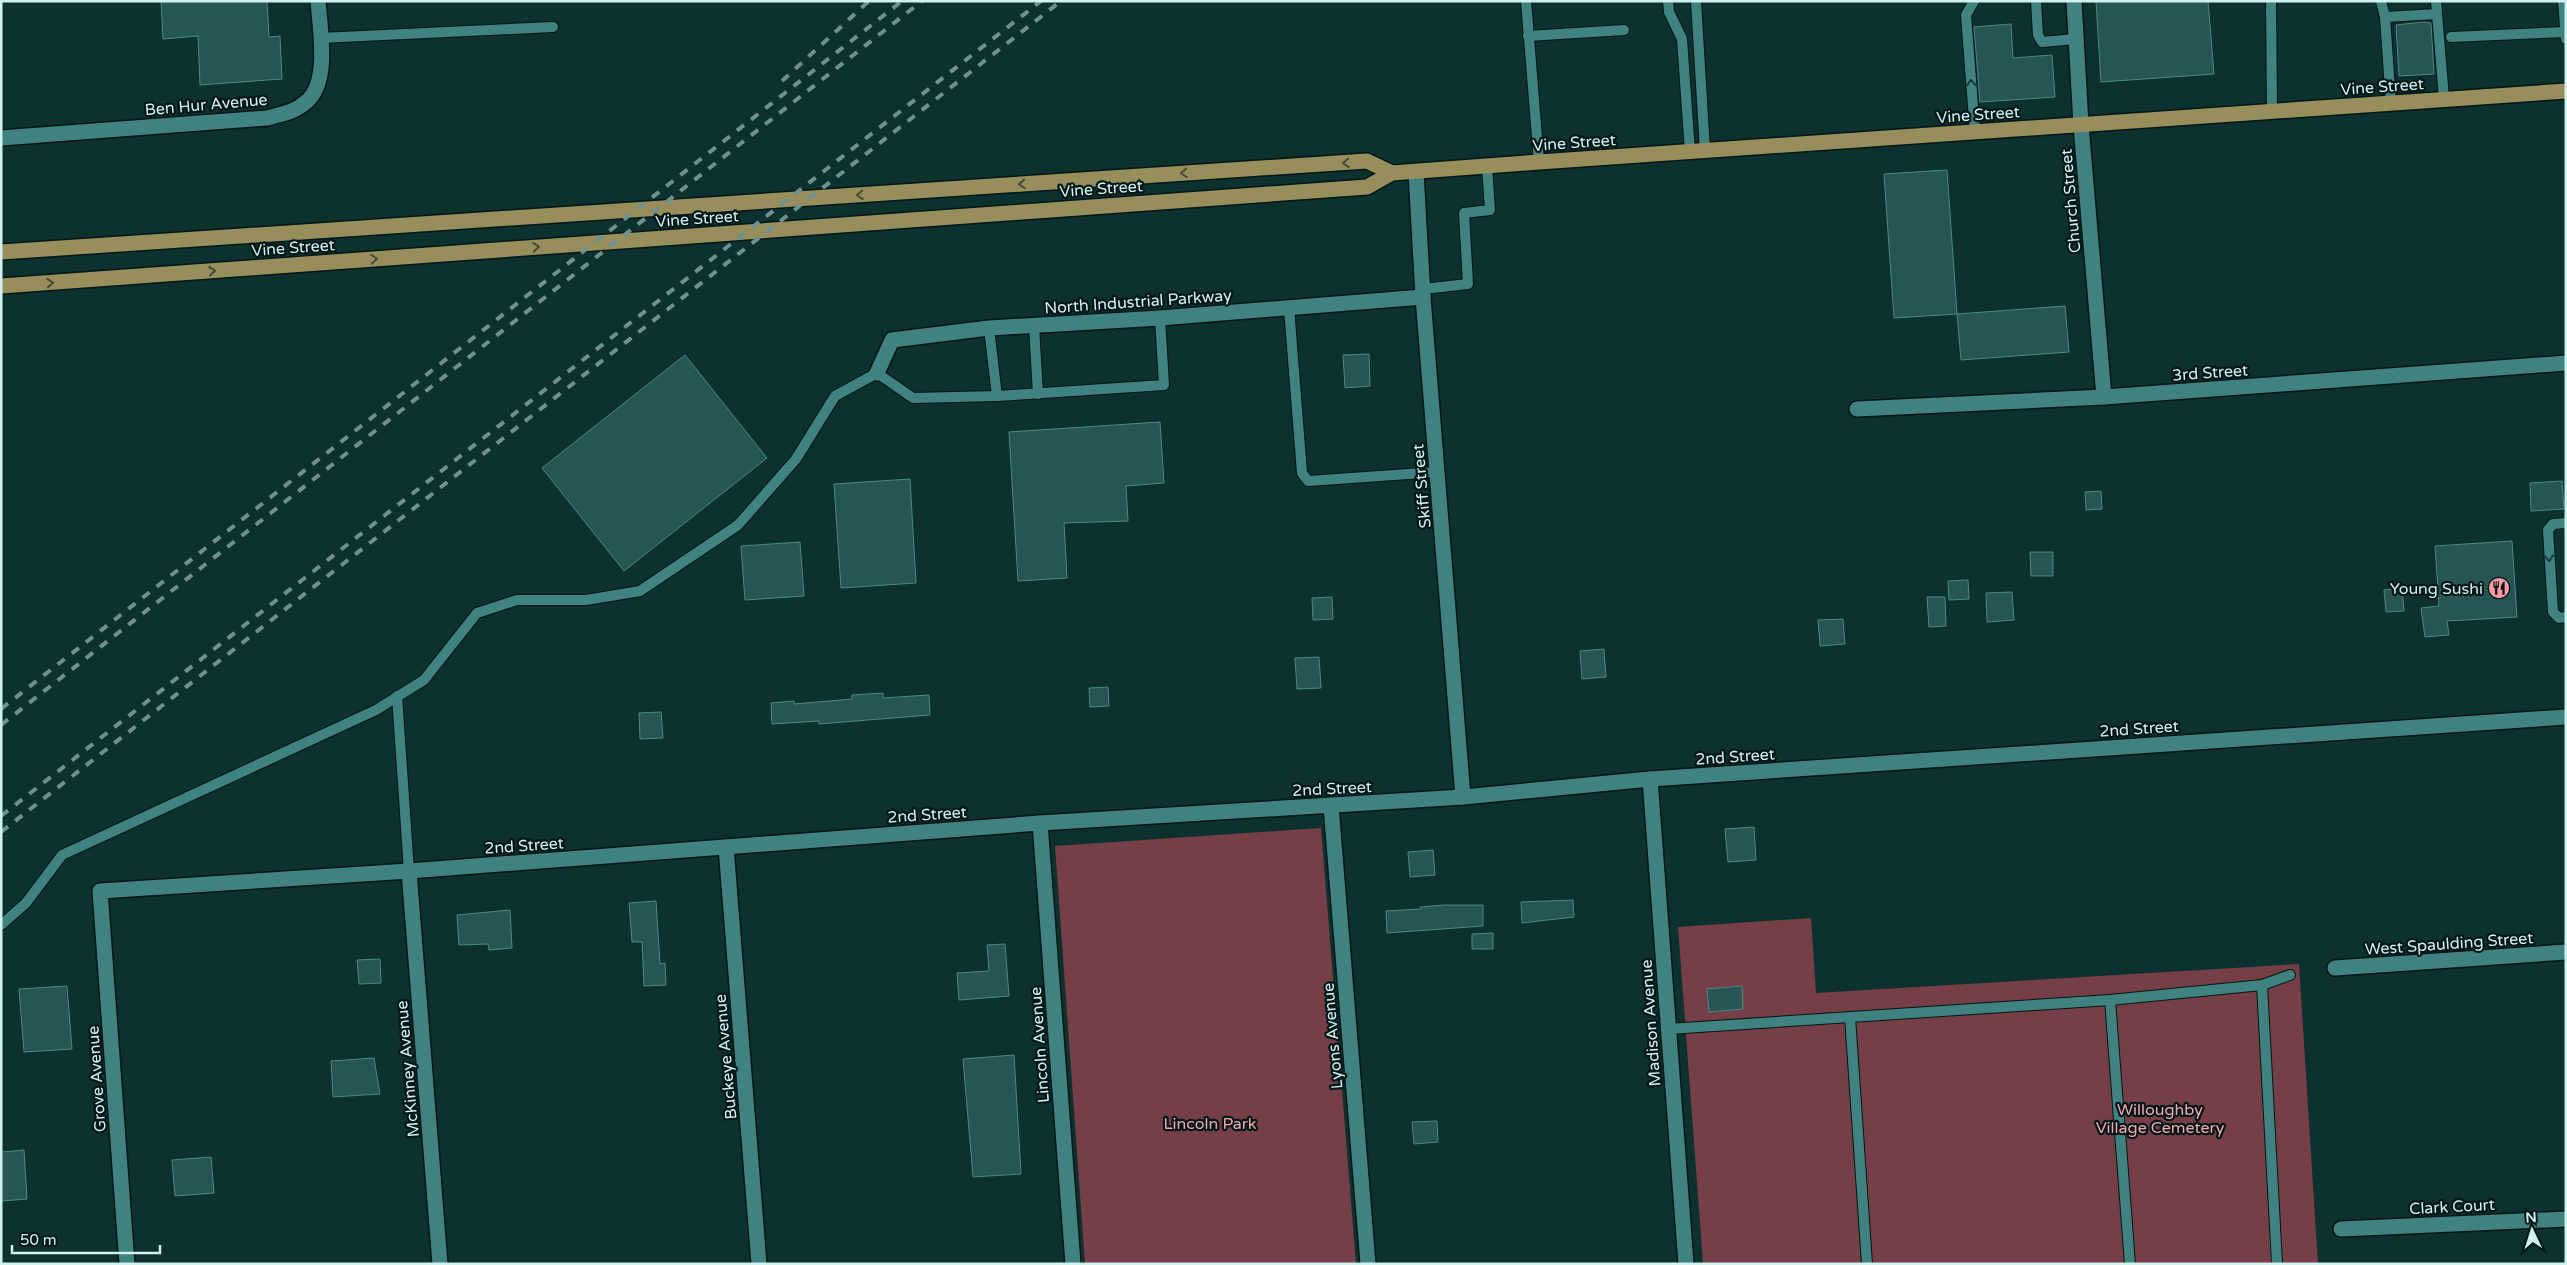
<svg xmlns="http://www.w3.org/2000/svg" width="2567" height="1265" font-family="'Varela Round',sans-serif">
<rect width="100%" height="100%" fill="#0c312f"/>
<g fill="#763e46">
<polygon points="1321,828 1356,1264 1085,1264 1055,846"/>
<polygon points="1811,918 1816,993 2299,964 2318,1264 1703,1264 1678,927"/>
</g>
<g fill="#275553" stroke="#488a87">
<polygon points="161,1 267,1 269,37 280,36 282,79 200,85 198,36 163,39"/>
<polygon points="2096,1 2208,1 2214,74 2101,82"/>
<polygon points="2423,22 2431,23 2434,74 2399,76 2396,25"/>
<polygon points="2011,24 2013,58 2052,55 2055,97 1980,102 1974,27"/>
<polygon points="1947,170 1957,314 1894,318 1884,174"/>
<polygon points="2065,306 2069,352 1961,360 1957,314"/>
<polygon points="1369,354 1370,386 1345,388 1343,355"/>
<polygon points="685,355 767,458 624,571 542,468"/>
<polygon points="1160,422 1164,483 1126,486 1128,521 1064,523 1067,578 1018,581 1009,432"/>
<polygon points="910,479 916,583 841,588 834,484"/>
<polygon points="2562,481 2564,509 2531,511 2530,483"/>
<polygon points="2101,491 2102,509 2086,510 2085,492"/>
<polygon points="2512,541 2517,617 2447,621 2449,635 2425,637 2421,608 2439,606 2435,546"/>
<polygon points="800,542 804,596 745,600 741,546"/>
<polygon points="2030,552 2053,552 2053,576 2031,576"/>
<polygon points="1968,580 1969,599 1949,600 1948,581"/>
<polygon points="2402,588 2404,611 2386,612 2384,590"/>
<polygon points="2012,592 2014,620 1987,622 1986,593"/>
<polygon points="1332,597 1333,619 1313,620 1312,598"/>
<polygon points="1927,597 1945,597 1946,626 1929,627"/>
<polygon points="1843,619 1845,644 1820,646 1818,620"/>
<polygon points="1604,649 1606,677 1582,679 1580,651"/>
<polygon points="1319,657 1321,688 1297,689 1295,658"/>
<polygon points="1108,687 1109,706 1090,707 1089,688"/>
<polygon points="883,693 883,698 929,695 930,715 819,724 819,721 772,724 771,703 794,701 794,704 852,699 852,695"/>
<polygon points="661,712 663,738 640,739 639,713"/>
<polygon points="1754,827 1756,860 1728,862 1725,829"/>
<polygon points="1433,850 1435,875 1410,877 1408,852"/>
<polygon points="1573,900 1574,917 1522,923 1521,902"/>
<polygon points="656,901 660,964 665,963 666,985 644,986 642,942 632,942 629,903"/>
<polygon points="1444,905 1483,905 1483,926 1387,933 1386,911 1421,909 1420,907"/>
<polygon points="510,910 512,948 489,950 488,944 459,945 457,915"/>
<polygon points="1493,933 1493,949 1472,949 1472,934"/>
<polygon points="1005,944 1009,996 959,1000 957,973 989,971 987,945"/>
<polygon points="380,959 381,983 359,984 357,960"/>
<polygon points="67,986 72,1049 24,1052 19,989"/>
<polygon points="1742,986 1743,1009 1709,1012 1707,989"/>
<polygon points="1014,1055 1021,1174 973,1177 963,1059"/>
<polygon points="374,1058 380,1094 333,1097 331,1061"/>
<polygon points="1437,1121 1438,1142 1414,1144 1412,1122"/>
<polygon points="24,1150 27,1199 1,1201 1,1152"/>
<polygon points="211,1157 214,1193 175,1196 172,1160"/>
</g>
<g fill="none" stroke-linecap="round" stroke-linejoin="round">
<g stroke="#031716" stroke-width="12">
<g id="lane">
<polyline points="1526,1 1539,162"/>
<polyline points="1668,1 1669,12 1682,39 1690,152"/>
<polyline points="1696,1 1705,151"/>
<polyline points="1974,1 1966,15 1975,132"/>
<polyline points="2036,1 2038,35 2042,42 2076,39"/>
<polyline points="2271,1 2272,111"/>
<polyline points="2381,1 2385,17 2391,104"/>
<polyline points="2436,1 2444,99"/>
<polyline points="2563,1 2566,39"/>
<polyline points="2385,17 2437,14"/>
<polyline points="1528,36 1624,30"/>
<polyline points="2451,37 2565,32"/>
<polyline points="320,38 553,27"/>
<polyline points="1423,289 1468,284 1464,213 1490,210 1487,166"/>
<polyline points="1289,308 1302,473 1308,481 1437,472"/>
<polyline points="1034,326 1038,394"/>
<polyline points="989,328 997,396"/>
<polyline points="2566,523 2553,524 2548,530 2553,612 2559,618 2566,617"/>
<polyline points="397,696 409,871"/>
<polyline points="1,925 26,903 62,855 376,710 424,680 477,613 517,600 586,600 640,591 738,525 796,459 835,396 877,373 913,398 997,396 1164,385 1160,318"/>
<polyline points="2262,985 2277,1264"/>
<polyline points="2110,1000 2130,1264"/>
<polyline points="1850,1017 1867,1264"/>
<polyline points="1668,1029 2110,1000 2262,985 2290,975"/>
</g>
</g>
<g stroke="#031716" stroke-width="18">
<g id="street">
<polyline points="2074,1 2081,125 2104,397"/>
<path d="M1,138L267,118C281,114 295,112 306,102C330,83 320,29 318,1"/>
<polyline points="1416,172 1423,297 1463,797"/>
<polyline points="877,373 892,340 989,328 1160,318 1423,297"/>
<polyline points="1857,409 2104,397 2566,363"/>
<polyline points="1650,779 1686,1264"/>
<polyline points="1331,806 1368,1264"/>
<polyline points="1040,823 1073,1264"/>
<polyline points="726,847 759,1264"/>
<polyline points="409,871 440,1264"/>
<polyline points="2335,968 2566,952"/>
<polyline points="2341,1229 2566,1219"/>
<polyline points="127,1264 100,891 409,871 1040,823 1463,797 1650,779 2566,717"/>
</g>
</g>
<g stroke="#031716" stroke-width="18">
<g id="primary">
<polyline points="1,252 1367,161 1392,173"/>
<polyline points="1,286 1367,187 1392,173 1539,162 2566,91"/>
</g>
</g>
<use href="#lane" stroke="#40827f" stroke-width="10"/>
<use href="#street" stroke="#40827f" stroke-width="15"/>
<use href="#primary" stroke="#988e5c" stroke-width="15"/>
<g stroke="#6e918f" stroke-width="4" stroke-dasharray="9 9" stroke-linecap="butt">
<polyline points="782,81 869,1"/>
<polyline points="1,709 902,1"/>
<polyline points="1,725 922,1"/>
<polyline points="1,816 1041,1"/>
<polyline points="1,832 1061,1"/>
</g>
</g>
<defs><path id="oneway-chevron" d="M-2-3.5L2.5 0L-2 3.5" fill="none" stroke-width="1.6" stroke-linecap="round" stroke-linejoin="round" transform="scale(1.25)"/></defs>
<g stroke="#163c3b">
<use href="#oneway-chevron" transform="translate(1971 83) rotate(-94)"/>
<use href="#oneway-chevron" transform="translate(2549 558) rotate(86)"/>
</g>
<g stroke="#444d36">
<use href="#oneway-chevron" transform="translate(1346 163) rotate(176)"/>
<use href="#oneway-chevron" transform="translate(1184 173) rotate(176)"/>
<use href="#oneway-chevron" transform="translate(1022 184) rotate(176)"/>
<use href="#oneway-chevron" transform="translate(860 195) rotate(176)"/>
<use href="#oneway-chevron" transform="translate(536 247) rotate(-4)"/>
<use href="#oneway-chevron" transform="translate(374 259) rotate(-4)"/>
<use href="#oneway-chevron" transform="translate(212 271) rotate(-4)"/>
<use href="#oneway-chevron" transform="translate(50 283) rotate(-4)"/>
</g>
<defs>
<g id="restaurant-disc" transform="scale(1.125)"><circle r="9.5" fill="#f49aa5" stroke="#001717"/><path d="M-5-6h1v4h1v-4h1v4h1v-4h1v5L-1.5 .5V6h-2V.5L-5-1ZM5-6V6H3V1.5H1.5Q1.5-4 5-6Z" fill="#111"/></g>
</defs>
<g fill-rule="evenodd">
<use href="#restaurant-disc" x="2499" y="588"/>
</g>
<g text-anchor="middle" stroke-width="4.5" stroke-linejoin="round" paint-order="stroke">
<g font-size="16" fill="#d1f1ef" stroke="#001717">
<text transform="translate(2382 86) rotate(-4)" y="6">Vine Street</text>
<text transform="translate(206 104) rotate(-5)" y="6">Ben Hur Avenue</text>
<text transform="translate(1978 114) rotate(-4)" y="6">Vine Street</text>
<text transform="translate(1574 142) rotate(-4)" y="6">Vine Street</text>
<text transform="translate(1101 188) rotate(-4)" y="6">Vine Street</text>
<text transform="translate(2070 201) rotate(-95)" y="6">Church Street</text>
<text transform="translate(697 218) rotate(-4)" y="6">Vine Street</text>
<text transform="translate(293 247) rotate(-4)" y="6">Vine Street</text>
<text transform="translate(1138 301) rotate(-4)" y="6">North Industrial Parkway</text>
<text transform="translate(2210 372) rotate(-4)" y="6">3rd Street</text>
<text transform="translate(1421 486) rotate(-95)" y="6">Skiff Street</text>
<text transform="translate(2139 728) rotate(-4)" y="6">2nd Street</text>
<text transform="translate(1735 756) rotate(-4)" y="6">2nd Street</text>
<text transform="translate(1332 788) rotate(-3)" y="6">2nd Street</text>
<text transform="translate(927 814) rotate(-4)" y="6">2nd Street</text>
<text transform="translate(524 845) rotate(-4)" y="6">2nd Street</text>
<text transform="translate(2449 943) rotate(-4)" y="6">West Spaulding Street</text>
<text transform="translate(1650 1023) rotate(-94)" y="6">Madison Avenue</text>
<text transform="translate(1332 1036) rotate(-95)" y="6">Lyons Avenue</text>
<text transform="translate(1039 1045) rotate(-94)" y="6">Lincoln Avenue</text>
<text transform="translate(725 1057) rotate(-95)" y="6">Buckeye Avenue</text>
<text transform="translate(407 1069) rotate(-95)" y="6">McKinney Avenue</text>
<text transform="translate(96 1079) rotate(-94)" y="6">Grove Avenue</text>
<text transform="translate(2452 1206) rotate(-3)" y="6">Clark Court</text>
</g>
<g font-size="16" fill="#d1f1ef" stroke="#001717" text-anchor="end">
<text x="2483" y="594">Young Sushi</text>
</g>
<g font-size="16" fill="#f6a7b0" stroke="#001717">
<text x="2160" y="1115">Willoughby<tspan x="2160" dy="18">Village Cemetery</tspan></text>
<text x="1210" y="1129">Lincoln Park</text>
</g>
</g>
<rect width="2567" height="1265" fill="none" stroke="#d1f1ef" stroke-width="5"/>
<g transform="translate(2532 1230) rotate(356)" stroke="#001717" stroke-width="4" paint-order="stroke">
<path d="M0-4L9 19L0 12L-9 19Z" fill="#d1f1ef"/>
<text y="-8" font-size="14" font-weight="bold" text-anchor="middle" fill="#d1f1ef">N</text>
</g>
<path d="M12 1245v8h148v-8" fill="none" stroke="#d1f1ef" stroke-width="2.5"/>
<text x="20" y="1245" font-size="15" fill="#d1f1ef" stroke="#001717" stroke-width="4" paint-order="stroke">50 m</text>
</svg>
